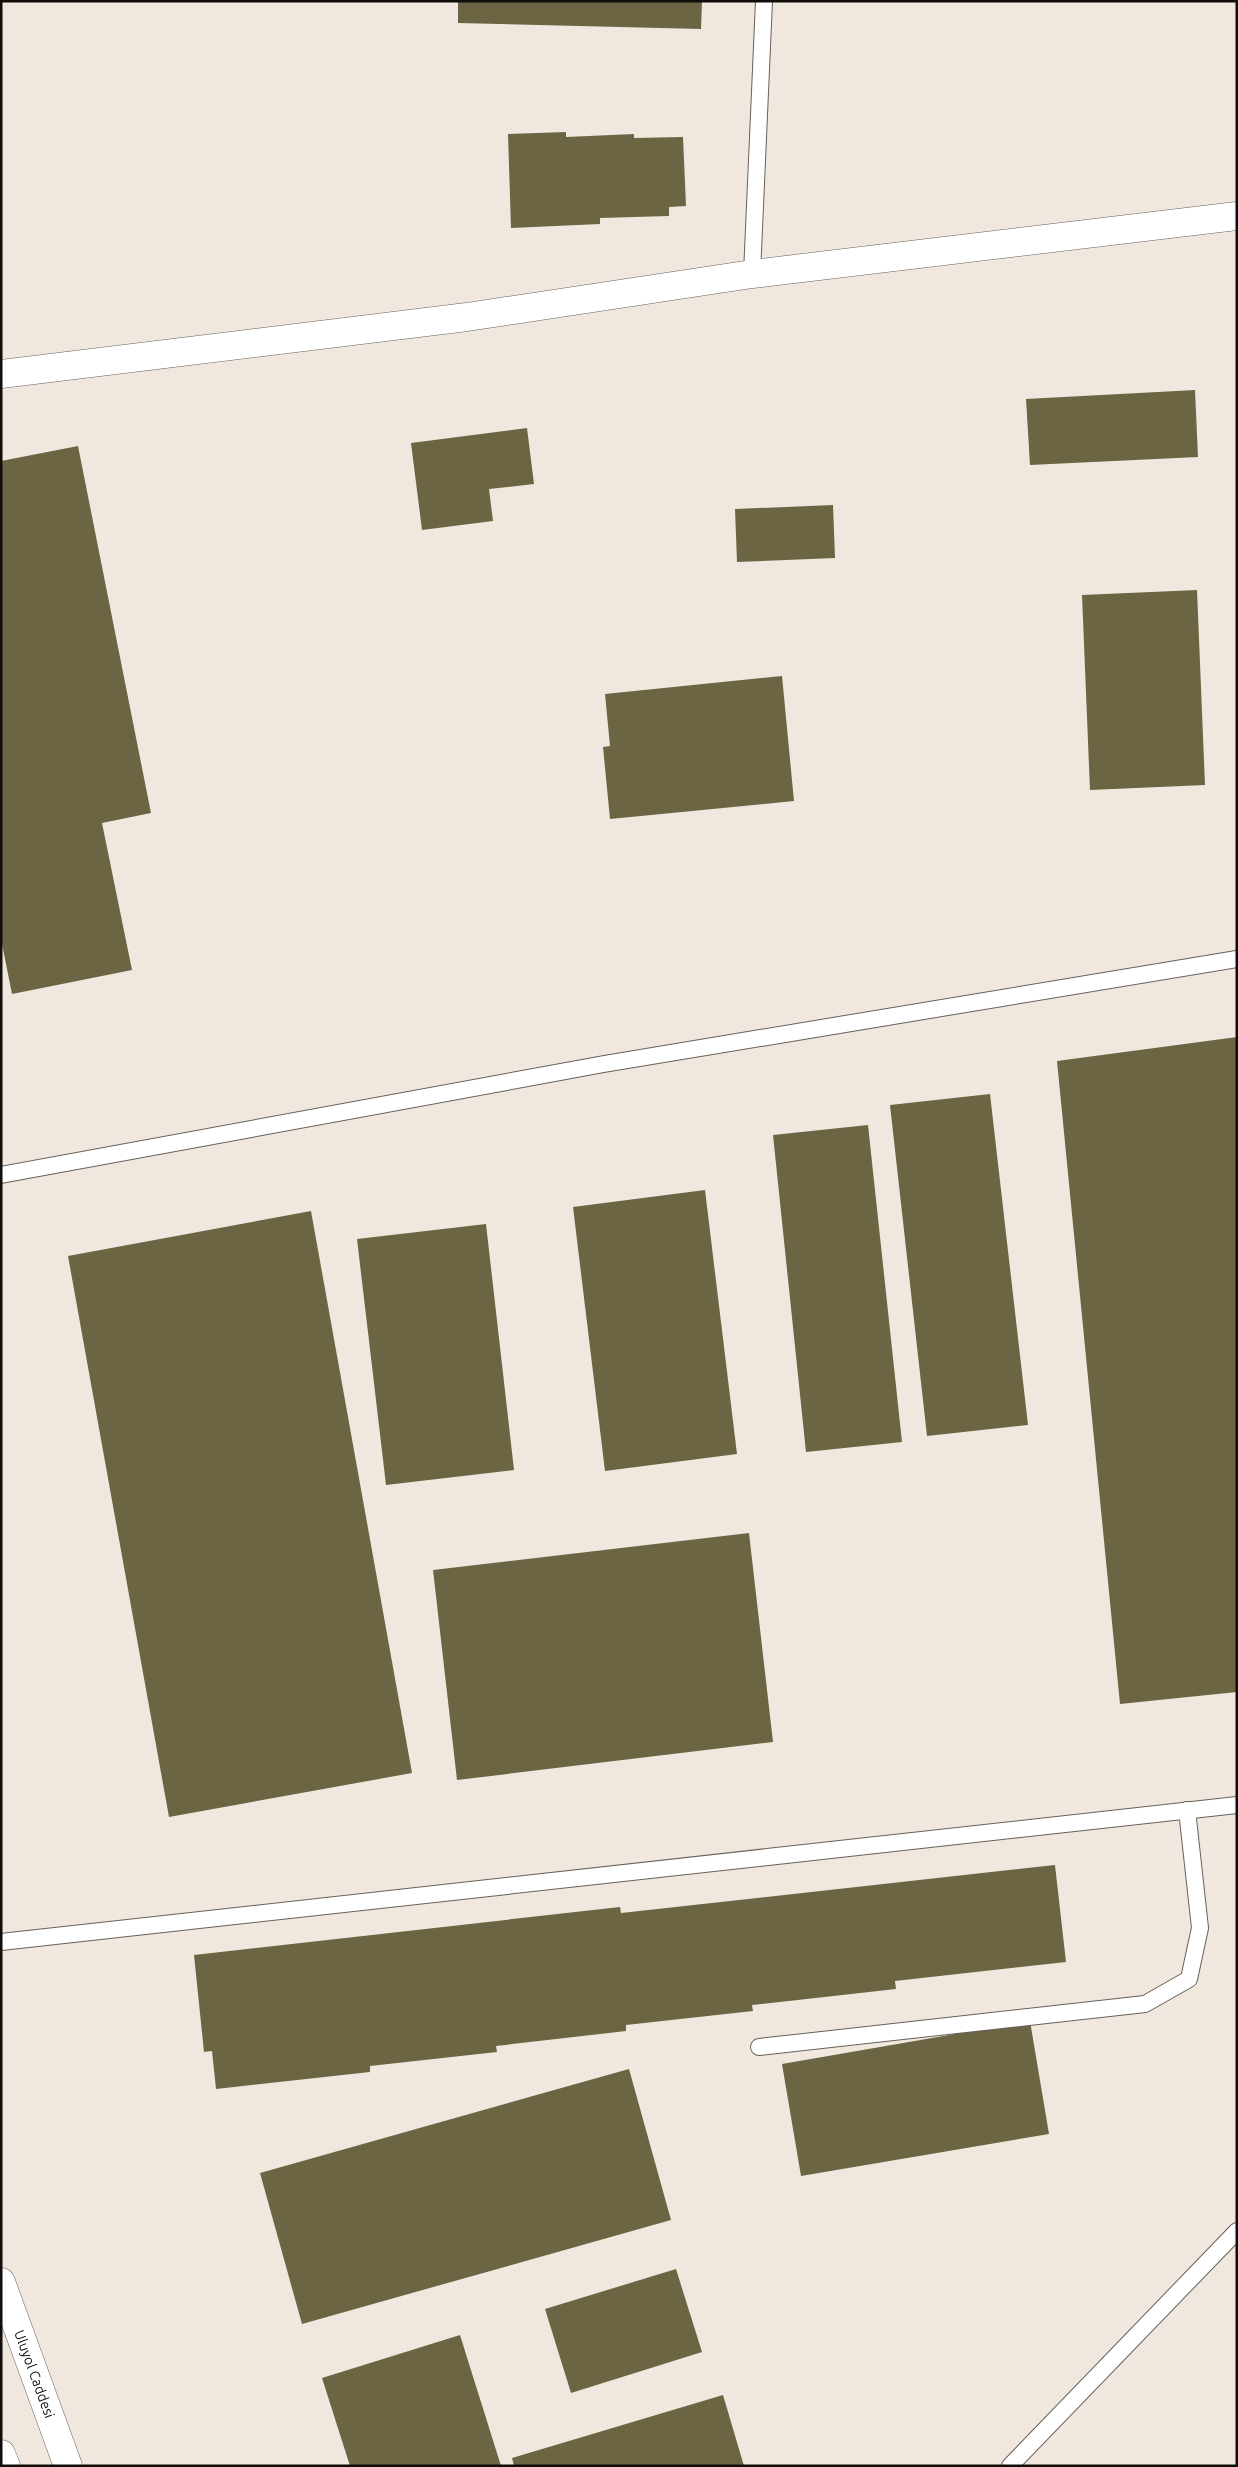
<svg xmlns="http://www.w3.org/2000/svg" width="1238" height="2467" font-family="Ubuntu,sans-serif">
<rect width="100%" height="100%" fill="#f0e8df"/>
<g fill="#6c6543">
<polygon points="458,1 702,1 701,29 458,23"/>
<polygon points="566,132 566,137 634,134 634,138 683,137 686,206 669,207 669,216 600,218 600,224 511,228 508,134"/>
<polygon points="1195,390 1198,457 1030,465 1026,399"/>
<polygon points="527,428 534,484 489,489 493,521 422,530 411,443"/>
<polygon points="78,446 151,813 102,823 132,970 12,994 1,939 1,461"/>
<polygon points="833,505 835,558 737,562 735,509"/>
<polygon points="1197,590 1205,785 1090,790 1082,595"/>
<polygon points="782,676 794,801 610,819 603,747 610,746 605,694"/>
<polygon points="1237,1037 1237,1692 1120,1704 1057,1061"/>
<polygon points="990,1094 1028,1425 927,1436 890,1105"/>
<polygon points="868,1125 902,1442 806,1452 773,1135"/>
<polygon points="705,1190 737,1454 605,1471 573,1207"/>
<polygon points="311,1211 412,1773 169,1817 68,1256"/>
<polygon points="486,1224 514,1470 386,1485 357,1239"/>
<polygon points="749,1533 773,1742 457,1780 433,1570"/>
<polygon points="1055,1865 1066,1962 895,1981 896,1989 752,2005 753,2011 626,2025 626,2031 496,2046 497,2052 370,2066 370,2072 216,2089 212,2051 204,2052 194,1955 620,1907 621,1913"/>
<polygon points="1030,2021 1049,2134 801,2176 782,2064"/>
<polygon points="629,2069 671,2220 302,2324 260,2173"/>
<polygon points="676,2269 702,2352 571,2393 545,2309"/>
<polygon points="460,2335 501,2466 350,2466 322,2378"/>
<polygon points="723,2395 744,2466 514,2466 512,2458"/>
</g>
<g fill="none" stroke-linecap="round" stroke-linejoin="round">
<g stroke="#686059" stroke-width="18">
<g id="lane">
<polyline points="752,274 764,1"/>
<polyline points="1,1175 604,1064 1237,959"/>
<polyline points="1,1942 1237,1805"/>
<polyline points="759,2047 1145,2004 1189,1979 1200,1928 1187,1810"/>
<polyline points="1010,2466 1237,2231"/>
</g>
</g>
<g stroke="#686059" stroke-width="29">
<g id="secondary">
<polyline points="1,374 467,317 752,274 1237,216"/>
<path id="s1" d="M1,2282L68,2466"/>
<polyline points="1,2454 6,2466"/>
</g>
</g>
<use href="#lane" stroke="#fff" stroke-width="16"/>
<use href="#secondary" stroke="#fff" stroke-width="28"/>
</g>
<g text-anchor="middle" stroke-width="4" stroke-linejoin="round" paint-order="stroke">
<g font-size="14" fill="#100d0a" stroke="#fff">
<text dy="5" stroke="none"><textPath href="#s1" startOffset="98">Uluyol Caddesi</textPath></text>
</g>
</g>
<rect width="1238" height="2467" fill="none" stroke="#100d0a" stroke-width="5"/>
</svg>
